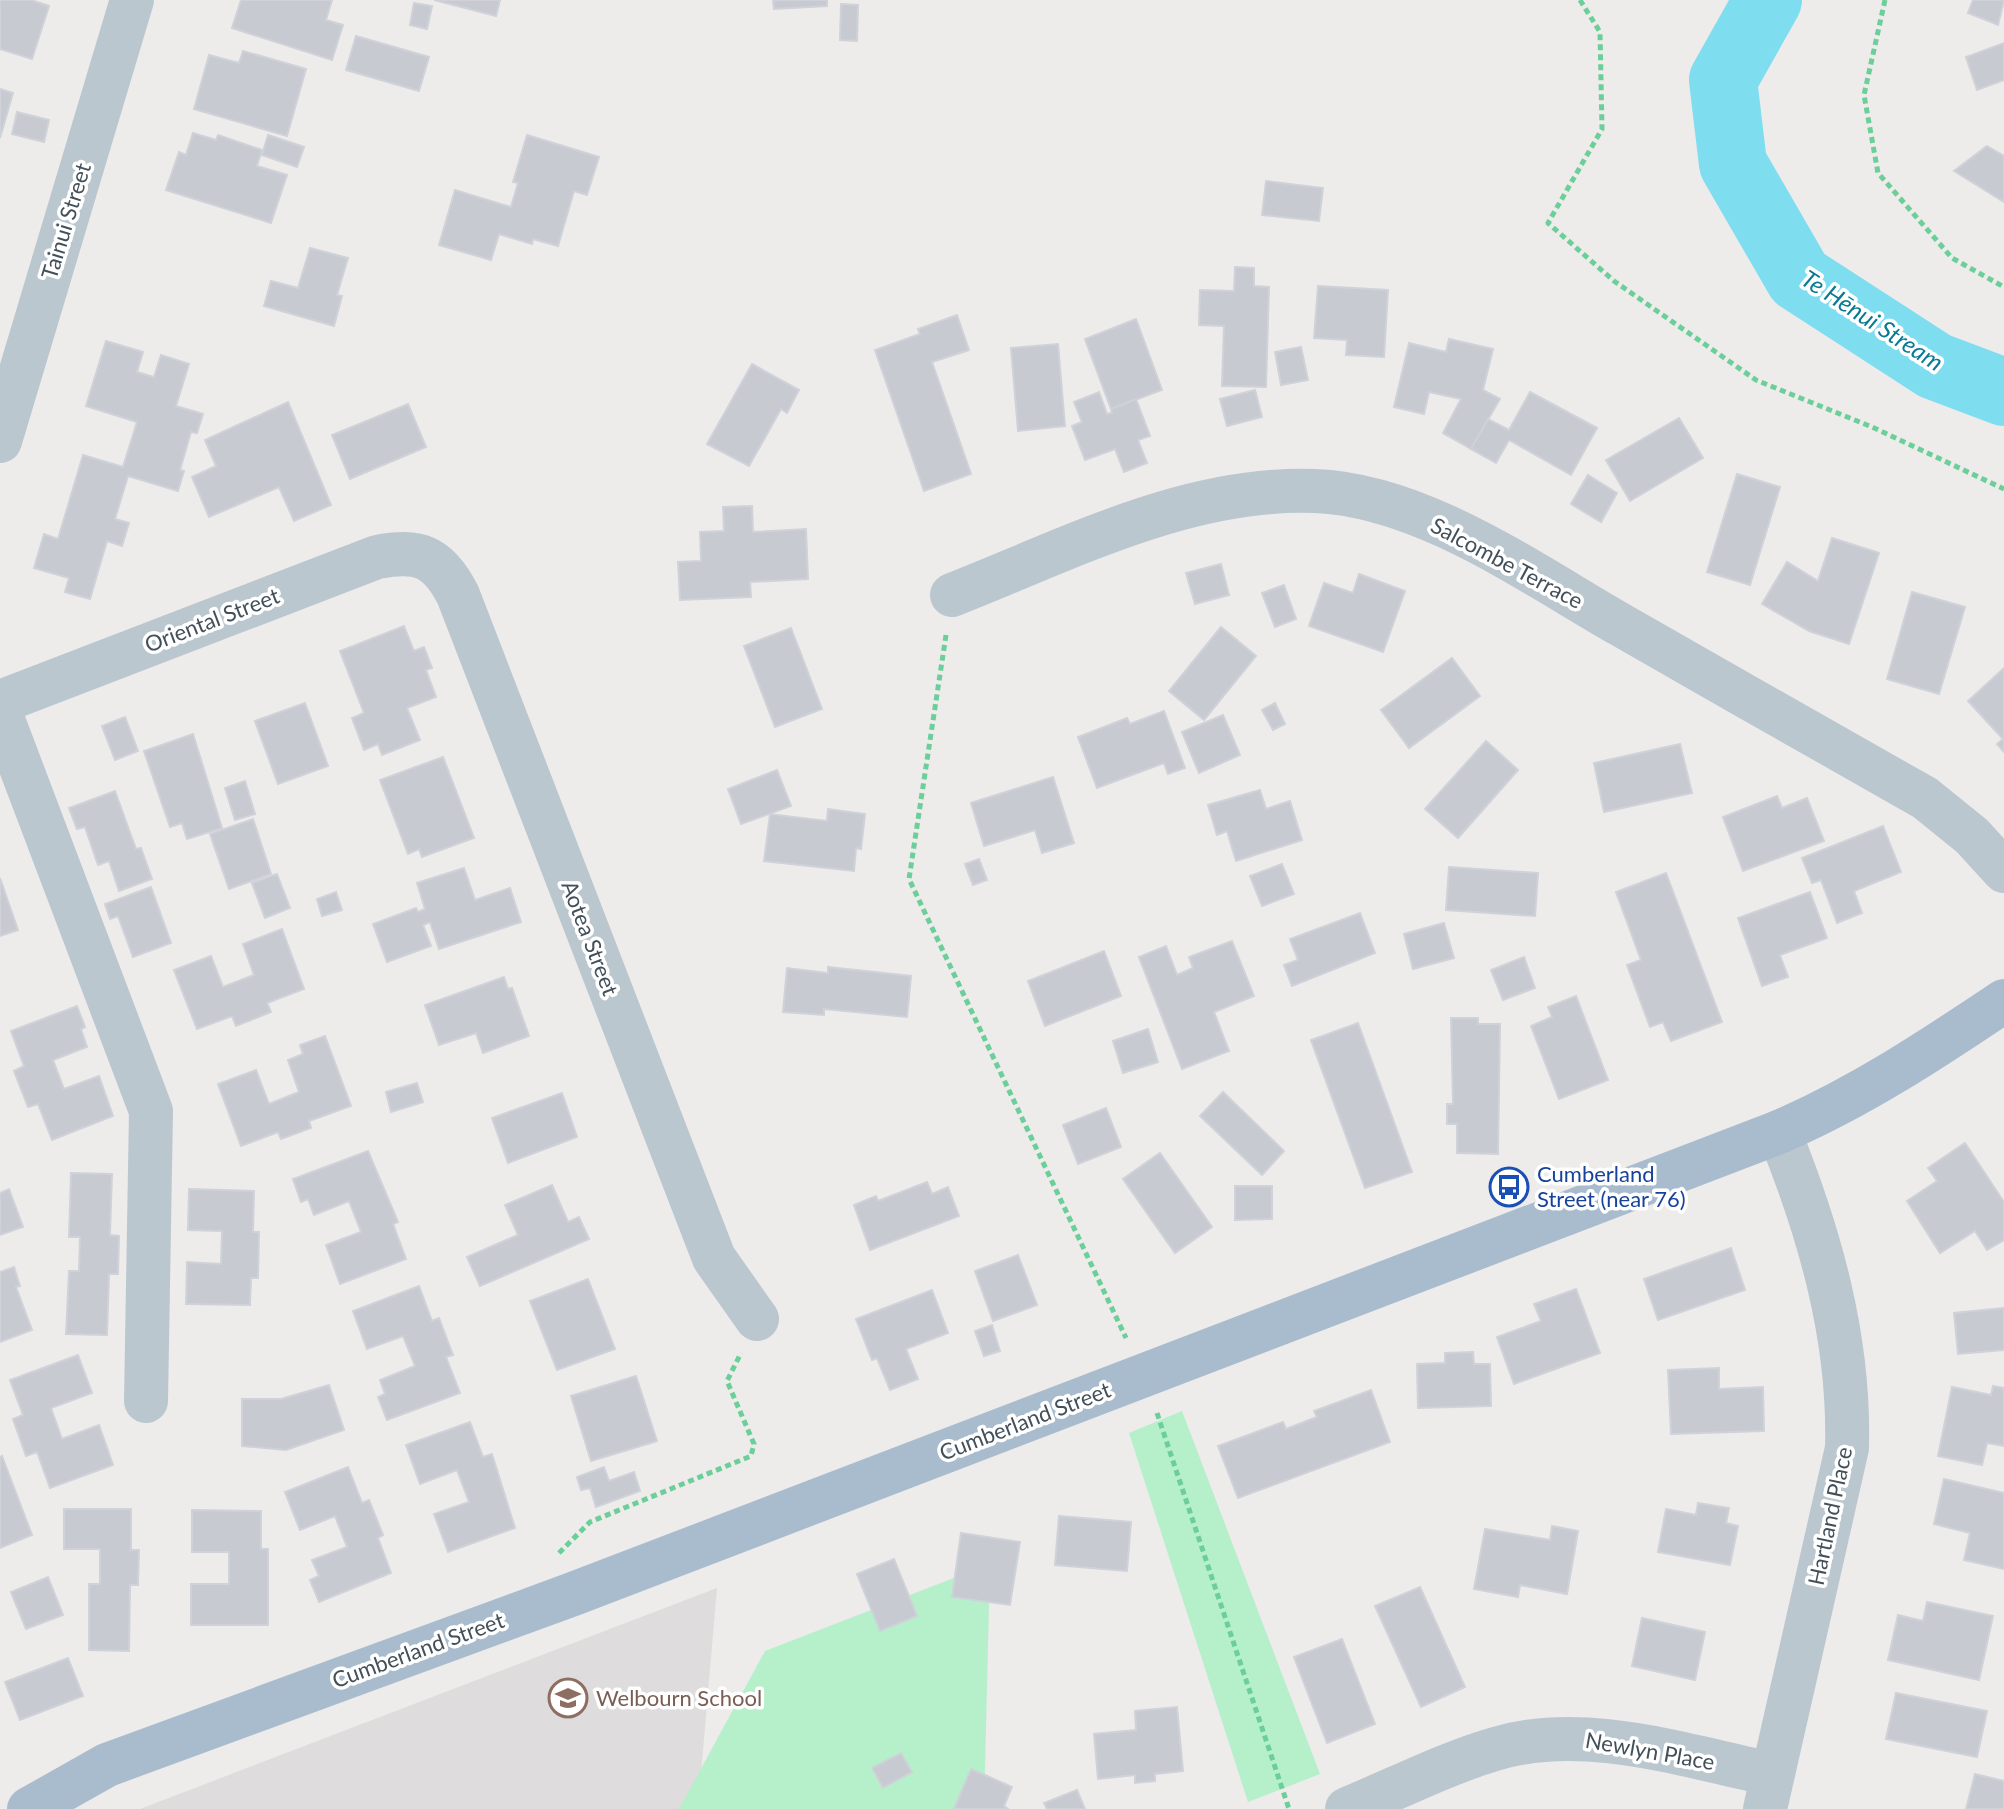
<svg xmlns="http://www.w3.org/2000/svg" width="2004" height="1809" font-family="Lato,sans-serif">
<rect width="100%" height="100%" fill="#eeebeb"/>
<polygon fill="#dfdcdd" points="717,1588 698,1809 140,1809"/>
<g fill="#b5f0ca">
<polygon points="1182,1411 1320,1774 1248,1802 1129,1433"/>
<polygon points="990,1564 984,1809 679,1809 765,1651"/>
</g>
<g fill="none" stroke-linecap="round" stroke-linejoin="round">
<polyline stroke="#7fddf0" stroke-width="68" points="1768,0 1723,80 1733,164 1799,278 1935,366 2004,392"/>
</g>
<g fill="#c7cad1" stroke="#cfd2d8" stroke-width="2">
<polygon points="0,0 31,0 49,6 32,59 0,49"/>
<polygon points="241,0 332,0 326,20 343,25 332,60 232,28"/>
<polygon points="434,0 500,0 496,16"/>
<polygon points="773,0 827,0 827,6 774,9"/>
<polygon points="1973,0 2004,0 1998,25 1968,13"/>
<polygon points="414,3 432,6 427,29 410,25"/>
<polygon points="841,4 858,5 857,41 840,40"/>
<polygon points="356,36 429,57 419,91 346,70"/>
<polygon points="2004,43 2004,80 1977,90 1966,57"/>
<polygon points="243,51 306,69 287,136 194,109 209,55 239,63"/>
<polygon points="0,89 13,93 0,138"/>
<polygon points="17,112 49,120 44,142 12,134"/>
<polygon points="193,133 216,140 218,135 262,150 257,166 287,175 271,223 166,190 179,152 186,155"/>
<polygon points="268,135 304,147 297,167 262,155"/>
<polygon points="527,135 599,157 587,195 574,191 558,246 533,239 532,244 499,234 491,260 439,245 455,190 511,207 518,183 513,182"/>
<polygon points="1987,146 2004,156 2004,202 1954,171"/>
<polygon points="1266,181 1323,188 1319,221 1262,215"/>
<polygon points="310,248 348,258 337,295 342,296 334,326 264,306 271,281 298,288"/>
<polygon points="1235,267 1254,268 1254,286 1269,287 1266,387 1222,386 1224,326 1199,325 1200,290 1234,291"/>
<polygon points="1318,286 1388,290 1384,357 1346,355 1347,340 1314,338"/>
<polygon points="957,315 969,350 932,362 971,474 924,491 875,350 920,334 918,329"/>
<polygon points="1136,319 1162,390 1111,409 1085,339"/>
<polygon points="1449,339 1493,349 1483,390 1500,399 1471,449 1443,433 1461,399 1429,392 1424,414 1394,407 1409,343 1446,352"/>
<polygon points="106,341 143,352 137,372 154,377 161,355 189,364 176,406 203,414 197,433 191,432 180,470 184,471 178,491 128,476 115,519 129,523 122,546 107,541 90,599 65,592 69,578 34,568 44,534 58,539 83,455 123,467 137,422 86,406"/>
<polygon points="1058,344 1065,426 1018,431 1011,348"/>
<polygon points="1301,347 1308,380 1281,385 1275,352"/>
<polygon points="752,364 799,390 787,413 781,409 749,466 707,444"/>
<polygon points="1255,390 1262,417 1227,426 1220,399"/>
<polygon points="1099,392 1107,414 1112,413 1111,409 1136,399 1150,436 1138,440 1147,463 1124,472 1115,449 1085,460 1072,426 1082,422 1074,402"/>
<polygon points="1530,392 1597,428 1571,475 1509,440 1496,463 1471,449 1488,419 1509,430"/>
<polygon points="288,402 331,505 294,521 279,487 209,517 192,477 216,466 205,440"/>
<polygon points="408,404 426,447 350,479 332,435"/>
<polygon points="1679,418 1703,458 1630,501 1606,460"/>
<polygon points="1737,474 1780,487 1750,585 1707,572"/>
<polygon points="1588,475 1617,493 1601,522 1571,504"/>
<polygon points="752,506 753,532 806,529 808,579 750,582 751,597 680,600 678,562 701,561 700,532 724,531 723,507"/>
<polygon points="1832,538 1879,553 1849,644 1809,631 1762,604 1787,562 1818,581"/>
<polygon points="1221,564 1229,595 1195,604 1186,573"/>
<polygon points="1359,574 1405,591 1383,652 1309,626 1324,583 1353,593"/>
<polygon points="1284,585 1296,619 1275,627 1262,593"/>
<polygon points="1912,592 1965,607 1939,694 1887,679"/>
<polygon points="404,626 414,651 424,647 432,668 426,670 436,697 407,708 420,740 382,755 378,744 364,750 352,718 364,713 340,651"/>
<polygon points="1221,627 1256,656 1204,720 1169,691"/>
<polygon points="791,628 822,709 775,727 744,646"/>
<polygon points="1452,658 1480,696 1409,748 1381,710"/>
<polygon points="2004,668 2004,752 1997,744 2003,739 1968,701"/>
<polygon points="305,703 328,766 278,784 255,721"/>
<polygon points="1275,703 1285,724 1273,730 1262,710"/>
<polygon points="1164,711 1185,768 1168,774 1164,763 1097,788 1078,737 1127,718 1130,724"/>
<polygon points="1223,715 1240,755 1199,773 1182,732"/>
<polygon points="125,717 138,751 115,760 102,726"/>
<polygon points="193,734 222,828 187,839 182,823 170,827 144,751"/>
<polygon points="1486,741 1518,770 1458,838 1425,809"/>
<polygon points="1680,744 1692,793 1604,812 1594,763"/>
<polygon points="443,757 474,838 422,857 419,849 408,854 380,780"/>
<polygon points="777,770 791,806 741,824 728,789"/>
<polygon points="1053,777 1074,843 1042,853 1035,830 984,846 971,803"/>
<polygon points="245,781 255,814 235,820 225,788"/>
<polygon points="1260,790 1266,809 1290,801 1302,840 1236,861 1227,831 1217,835 1208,805"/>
<polygon points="115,791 136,849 141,848 152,879 119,891 109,861 98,865 85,827 77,829 69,808"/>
<polygon points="1777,796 1782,808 1807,798 1824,841 1743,871 1723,817"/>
<polygon points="828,809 865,814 861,849 856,848 854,871 764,861 770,814 827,821"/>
<polygon points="253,819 271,874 229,889 210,834"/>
<polygon points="1883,826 1901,872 1854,891 1862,913 1837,923 1821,880 1812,883 1802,858"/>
<polygon points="979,859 987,880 973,885 965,864"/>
<polygon points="1282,864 1294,894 1262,906 1250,876"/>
<polygon points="1449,867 1538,873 1535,916 1446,910"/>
<polygon points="464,868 475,900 510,888 521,922 439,949 430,922 423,925 431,946 387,962 373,924 416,908 418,912 425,909 417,883"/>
<polygon points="1666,873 1722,1022 1671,1041 1663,1022 1650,1027 1627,965 1641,960 1616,892"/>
<polygon points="277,874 290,908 265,918 252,883"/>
<polygon points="0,878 18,930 0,936"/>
<polygon points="151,887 171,943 133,957 118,916 110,919 105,904"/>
<polygon points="336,892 342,910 322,916 317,899"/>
<polygon points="1810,892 1827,938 1780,955 1788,977 1762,986 1738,918"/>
<polygon points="1360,913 1375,953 1292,986 1284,965 1298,960 1290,939"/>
<polygon points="1444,923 1454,958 1413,969 1404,934"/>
<polygon points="282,929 304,989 267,1003 271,1012 236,1026 232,1016 197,1029 174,970 211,956 223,987 254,975 243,944"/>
<polygon points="1232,941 1254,996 1214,1012 1229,1051 1182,1069 1139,957 1166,946 1177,975 1193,968 1189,957"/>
<polygon points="1104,951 1121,996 1045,1026 1028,981"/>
<polygon points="1524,957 1535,988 1503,1000 1491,970"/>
<polygon points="828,967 911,976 907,1017 824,1009 824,1015 783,1012 787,968 828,973"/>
<polygon points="504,977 508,989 512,988 529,1036 483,1053 476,1033 439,1045 425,1005"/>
<polygon points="1576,996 1608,1080 1559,1099 1531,1026 1552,1017 1548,1007"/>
<polygon points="77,1006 85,1027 81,1029 87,1047 53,1060 64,1089 99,1076 113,1116 52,1140 38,1104 28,1107 14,1071 24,1066 11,1031"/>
<polygon points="1451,1018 1478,1018 1478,1024 1500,1024 1498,1154 1457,1153 1457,1124 1447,1124 1447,1104 1453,1104"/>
<polygon points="1358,1023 1412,1172 1365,1188 1311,1040"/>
<polygon points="1148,1029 1158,1062 1123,1073 1113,1041"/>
<polygon points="325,1036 351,1106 309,1121 311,1128 281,1139 278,1132 241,1146 218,1084 256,1070 269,1104 299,1092 288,1060 303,1054 300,1045"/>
<polygon points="417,1083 423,1102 391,1112 386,1092"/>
<polygon points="1223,1092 1284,1151 1262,1175 1200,1116"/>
<polygon points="562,1093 577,1137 508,1163 492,1118"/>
<polygon points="1106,1108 1121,1147 1078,1164 1063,1125"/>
<polygon points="1965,1143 2004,1202 2004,1240 1987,1250 1975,1231 1940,1253 1907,1201 1937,1181 1928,1168"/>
<polygon points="368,1151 398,1222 393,1224 406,1259 340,1284 326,1245 361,1232 349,1201 314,1215 308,1199 301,1202 293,1179"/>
<polygon points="1160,1153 1212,1227 1175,1253 1123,1179"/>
<polygon points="71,1173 112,1174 110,1235 119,1236 118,1274 109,1274 107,1335 66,1334 69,1271 79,1271 80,1237 69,1237"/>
<polygon points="927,1182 932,1194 948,1187 959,1216 870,1250 854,1205 876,1196 878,1201"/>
<polygon points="552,1185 568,1222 579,1217 589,1239 480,1286 467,1257 518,1235 505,1205"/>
<polygon points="1235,1186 1272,1186 1272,1219 1235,1220"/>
<polygon points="9,1189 23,1227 0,1235 0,1193"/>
<polygon points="189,1189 254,1191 253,1232 259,1232 258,1278 251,1278 250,1305 186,1304 187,1262 221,1264 222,1231 188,1230"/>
<polygon points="1731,1248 1745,1290 1658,1320 1644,1279"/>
<polygon points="1018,1255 1037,1305 993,1321 975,1271"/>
<polygon points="14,1267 20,1286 16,1287 32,1330 0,1342 0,1272"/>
<polygon points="588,1279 615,1349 557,1370 530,1301"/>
<polygon points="419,1286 432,1321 439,1318 453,1355 446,1357 460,1393 387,1420 378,1397 385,1394 380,1380 415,1366 403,1336 367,1349 353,1311"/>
<polygon points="1576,1289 1600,1353 1514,1384 1497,1337 1541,1321 1534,1304"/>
<polygon points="932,1290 948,1333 906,1349 918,1379 890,1390 877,1358 872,1360 856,1319"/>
<polygon points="2004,1308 2004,1350 1958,1354 1954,1313"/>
<polygon points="992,1325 1000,1351 984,1356 975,1331"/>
<polygon points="1473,1352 1474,1364 1490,1364 1491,1406 1418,1408 1417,1364 1445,1363 1445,1353"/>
<polygon points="78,1355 92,1393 51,1408 62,1439 99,1425 113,1465 50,1488 37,1452 26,1456 13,1419 23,1415 10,1380"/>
<polygon points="1719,1368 1719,1389 1763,1387 1764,1431 1671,1434 1668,1370"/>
<polygon points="636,1376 657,1441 591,1461 571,1396"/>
<polygon points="329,1385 344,1430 286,1450 242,1446 242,1399 281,1399"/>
<polygon points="1993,1386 2004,1388 2004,1446 1987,1443 1982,1465 1938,1456 1952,1387 1991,1395"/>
<polygon points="1371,1390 1390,1442 1238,1498 1218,1446 1283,1422 1286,1429 1317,1417 1314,1411"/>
<polygon points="470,1422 483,1457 492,1454 515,1528 448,1552 434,1514 469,1502 457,1470 420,1484 406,1445"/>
<polygon points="2,1456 32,1535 0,1548 0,1457"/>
<polygon points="348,1467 362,1503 369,1500 383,1535 378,1538 391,1573 319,1602 310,1580 319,1576 312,1560 347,1547 335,1516 300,1530 285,1492"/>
<polygon points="604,1467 609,1481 634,1472 640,1491 596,1507 590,1488 581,1490 577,1477"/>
<polygon points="1944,1479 2004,1493 2004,1569 1964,1560 1970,1533 1934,1524"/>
<polygon points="1698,1503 1729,1508 1726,1523 1738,1526 1730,1565 1658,1552 1666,1509 1696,1515"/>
<polygon points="64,1509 131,1509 131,1550 139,1550 138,1585 130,1585 129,1651 89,1650 89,1584 100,1584 100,1549 64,1549"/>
<polygon points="192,1510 261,1511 261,1549 268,1549 268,1625 191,1625 191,1584 229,1584 229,1552 192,1552"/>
<polygon points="1059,1516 1131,1522 1127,1571 1055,1565"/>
<polygon points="1552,1526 1578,1531 1567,1594 1520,1585 1518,1597 1474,1589 1485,1529 1550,1540"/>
<polygon points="961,1533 1020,1542 1010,1605 952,1597"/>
<polygon points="894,1559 917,1616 880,1631 857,1574"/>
<polygon points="48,1577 63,1615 26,1629 11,1592"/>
<polygon points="1420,1587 1465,1687 1421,1707 1375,1606"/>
<polygon points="1927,1602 1993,1616 1979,1680 1888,1660 1898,1615 1923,1621"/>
<polygon points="1642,1618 1705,1632 1695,1680 1632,1666"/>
<polygon points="1342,1639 1375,1724 1327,1743 1294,1657"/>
<polygon points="68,1658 83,1696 20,1720 5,1682"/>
<polygon points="1896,1693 1987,1711 1977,1757 1886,1739"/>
<polygon points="1177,1707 1183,1771 1155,1774 1155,1781 1135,1783 1135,1775 1098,1779 1094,1734 1136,1730 1135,1711"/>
<polygon points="901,1753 912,1772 883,1788 872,1768"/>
<polygon points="971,1769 1012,1787 1004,1806 1008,1809 954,1809"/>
<polygon points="1975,1774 2004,1781 2004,1809 1966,1809"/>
<polygon points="1077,1790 1085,1809 1047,1809 1044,1803"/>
</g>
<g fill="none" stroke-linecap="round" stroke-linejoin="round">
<g stroke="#6ccf9a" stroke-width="5" stroke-dasharray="6 4" stroke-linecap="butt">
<polyline points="1580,0 1600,32 1602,129 1548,223 1614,281 1756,380 1872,427 2004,489"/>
<polyline points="1885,0 1864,95 1878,173 1952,258 2004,287"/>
<polyline points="946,635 909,879 1126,1338"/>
<polyline points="1157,1413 1289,1809"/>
<polyline points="559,1553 590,1522 751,1456 754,1444 727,1381 741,1353"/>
</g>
<g stroke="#bbc7cf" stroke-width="44">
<polyline points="0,441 132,0"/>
<path d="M952,595C1067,550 1188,486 1315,491C1422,495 1530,573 1621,625C1722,683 1824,741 1925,798L1972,836L2004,871"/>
<path d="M0,702L377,557C419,549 438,556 458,595L714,1258L757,1319"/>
<polyline points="0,712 151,1111 146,1401"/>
<path d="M1347,1809C1396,1789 1444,1764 1495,1749C1584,1722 1684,1756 1772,1774"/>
<path d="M1765,1809L1847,1448C1850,1338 1820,1234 1779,1132"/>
</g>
<path stroke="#a9bccd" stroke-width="44" d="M29,1809L107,1765L573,1594L1779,1132C1860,1097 1931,1050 2004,1001"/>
</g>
<defs>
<g id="bus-ring" transform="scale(2)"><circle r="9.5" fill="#fff" stroke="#1a4fb4" stroke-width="1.5"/><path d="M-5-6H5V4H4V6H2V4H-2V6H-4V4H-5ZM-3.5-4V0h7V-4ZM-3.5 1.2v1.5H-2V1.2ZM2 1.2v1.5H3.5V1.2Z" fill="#1a4fb4"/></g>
<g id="school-ring" transform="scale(2)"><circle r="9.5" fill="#fff" stroke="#8d6e63" stroke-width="1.5"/><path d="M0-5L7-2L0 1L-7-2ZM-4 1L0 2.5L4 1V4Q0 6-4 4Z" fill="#8d6e63"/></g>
</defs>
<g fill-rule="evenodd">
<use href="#bus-ring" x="1509" y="1187"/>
<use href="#school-ring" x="568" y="1698"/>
</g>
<g text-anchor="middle" stroke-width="7" stroke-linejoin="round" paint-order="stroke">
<g font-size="22" fill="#435059" stroke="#fff">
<text transform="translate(66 221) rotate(-73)" y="8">Tainui Street</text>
<text transform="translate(1507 563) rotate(28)" y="8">Salcombe Terrace</text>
<text transform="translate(212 620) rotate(-21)" y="8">Oriental Street</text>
<text transform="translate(590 938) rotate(69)" y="8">Aotea Street</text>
<text transform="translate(1025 1421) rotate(-21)" y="8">Cumberland Street</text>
<text transform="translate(1830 1516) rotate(-78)" y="8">Hartland Place</text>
<text transform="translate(418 1650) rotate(-20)" y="8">Cumberland Street</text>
<text transform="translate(1650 1751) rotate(10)" y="8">Newlyn Place</text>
</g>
<g font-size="22" fill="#164399" stroke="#fff" text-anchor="start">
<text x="1537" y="1182">Cumberland<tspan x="1537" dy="25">Street (near 76)</tspan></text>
</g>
<g font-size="22" fill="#785e54" stroke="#fff" text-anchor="start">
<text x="596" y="1706">Welbourn School</text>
</g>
<g font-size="24" font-style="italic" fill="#077b93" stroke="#fff">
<text transform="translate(1872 321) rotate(33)" y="8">Te Hēnui Stream</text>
</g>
</g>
</svg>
